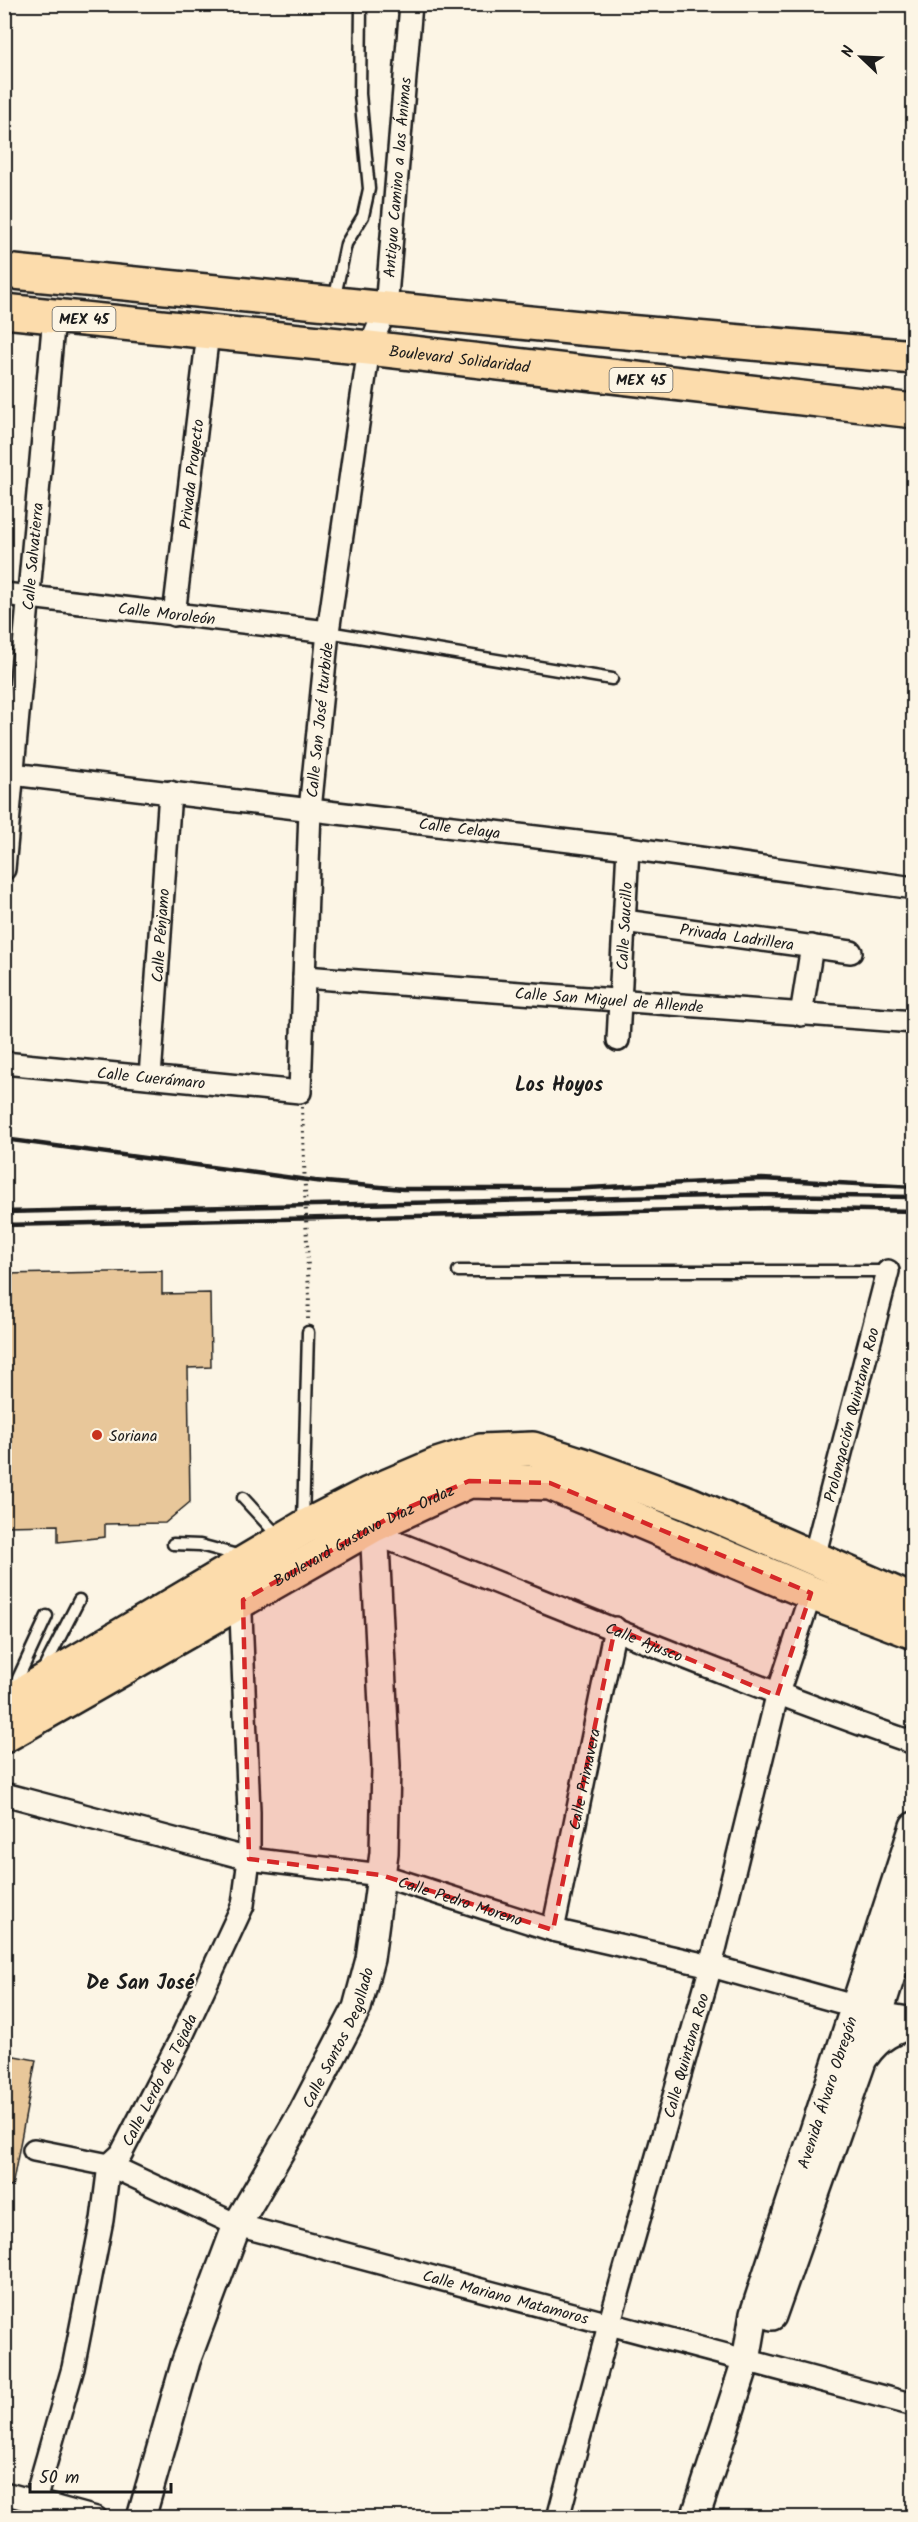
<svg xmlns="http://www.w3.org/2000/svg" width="918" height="2522" font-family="Kalam,sans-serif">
<rect width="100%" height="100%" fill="#fcf5e5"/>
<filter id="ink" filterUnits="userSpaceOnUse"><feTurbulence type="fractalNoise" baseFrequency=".0167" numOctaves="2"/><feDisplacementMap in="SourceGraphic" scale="12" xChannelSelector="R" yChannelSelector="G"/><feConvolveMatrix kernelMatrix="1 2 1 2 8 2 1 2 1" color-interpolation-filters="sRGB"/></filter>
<g filter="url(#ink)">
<g fill="#e8c79a" stroke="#1c1c1c" stroke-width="1.5">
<polygon points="162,1271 162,1294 210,1293 211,1367 188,1368 190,1502 165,1523 105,1524 105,1537 58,1542 58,1525 4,1526 4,1274"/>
<polygon points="4,2054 36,2060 12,2187 4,2186"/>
</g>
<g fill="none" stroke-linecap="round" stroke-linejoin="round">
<g stroke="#1c1c1c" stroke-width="15">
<g id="service">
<polyline points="334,301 346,244 363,216 369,189 360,94 361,4"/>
<polyline points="328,632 612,679"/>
<polyline points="458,1271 888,1271"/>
<polyline points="243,1498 280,1538"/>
<polyline points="303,1522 308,1332"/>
<polyline points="173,1544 200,1545 241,1556"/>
<polyline points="42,1672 79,1600"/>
<polyline points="13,1689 47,1616"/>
</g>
</g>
<g stroke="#1c1c1c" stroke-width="26">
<g id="minor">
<path id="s1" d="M4,594L328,632"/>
<path id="s2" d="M174,615L208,333"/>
<path id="s3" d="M4,773L628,848L914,888"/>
<path id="s4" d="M4,869L54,316"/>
<path id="s5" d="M624,921L851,952"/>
<path id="s6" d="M304,977L914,1022"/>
<polyline points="801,1015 812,946"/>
<path id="s7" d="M618,1040L628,848"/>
<path id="s8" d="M4,1063L300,1092L310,810L328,632L369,348L386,309L411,4"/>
<path id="s9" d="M150,1077L170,792"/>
<path id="s10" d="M375,1534C554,1604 732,1680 914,1743"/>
<path id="s11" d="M814,1557L888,1271"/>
<path id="s12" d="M4,1794L249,1859L381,1875L553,1930L711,1966L879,2013L914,2019"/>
<path id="s13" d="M553,1930L615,1628"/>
<path id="s14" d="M34,2150L109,2165L237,2225L914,2405"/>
<polyline points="4,2493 96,2518"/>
<path id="s15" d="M30,2518L73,2368L102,2220L109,2165L121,2154L182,2036L243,1905L249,1859V1812L240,1590"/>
<path id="s16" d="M558,2518L609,2325L711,1966L777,1696L811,1593"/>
</g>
</g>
<g stroke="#1c1c1c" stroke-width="32">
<g id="tertiary">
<path d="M866,2055C878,2038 893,2029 914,2025"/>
<polyline points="772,2316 879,2013 914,1904"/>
<path id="s17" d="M141,2518L186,2361L237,2225L303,2112L357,2008L370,1959L384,1853L386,1766L374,1525"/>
<path id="s18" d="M695,2518L746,2361L754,2314L914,1826"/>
</g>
</g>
<g stroke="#1c1c1c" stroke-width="38">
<g id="primary">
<polyline points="4,1705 303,1528 369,1494 437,1465 481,1451 533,1449 583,1465 690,1504 914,1602"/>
<path id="s19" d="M4,1736L374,1525L469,1481L550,1483L811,1593L914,1632"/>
</g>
</g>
<g stroke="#1c1c1c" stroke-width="38">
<g id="trunk">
<polyline points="4,271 580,328 914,357"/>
<path id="s20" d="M4,311L369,348L914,411"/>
</g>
</g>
<polyline stroke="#1c1c1c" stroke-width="4" stroke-dasharray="1.5 4.5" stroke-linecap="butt" points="308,1319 309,1297"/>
<use href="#service" stroke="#fcf5e5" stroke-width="10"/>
<use href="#minor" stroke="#fcf5e5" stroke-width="21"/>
<use href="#tertiary" stroke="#fcf5e5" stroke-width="27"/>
<use href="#primary" stroke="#fcdcac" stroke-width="33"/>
<use href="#trunk" stroke="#fcdcac" stroke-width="33"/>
<g stroke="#1c1c1c" stroke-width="4.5">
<polyline points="4,1139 315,1181 403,1189 569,1189 762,1179 914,1187"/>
<polyline points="4,1212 757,1195 914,1197"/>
<polyline points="4,1225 773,1208 914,1211"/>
</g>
<polyline stroke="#1c1c1c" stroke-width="4" stroke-dasharray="1.5 4.5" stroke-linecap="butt" points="302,1107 309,1297"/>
</g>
</g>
<path fill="#d62828" fill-opacity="0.2" stroke="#d62828" stroke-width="4.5" stroke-dasharray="12 8" stroke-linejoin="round" d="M469,1481L550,1483L811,1593L777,1696L615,1628L553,1930L381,1875L249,1859L243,1600L405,1509Z"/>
<circle fill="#c8321e" stroke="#fcf5e5" stroke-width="2" cx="97" cy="1435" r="6"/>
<g text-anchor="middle" stroke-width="4.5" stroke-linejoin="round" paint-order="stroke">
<g fill="#fcf5e5" stroke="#5f5d58" stroke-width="1.5">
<rect x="52.5" y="307" width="63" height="24" rx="4.5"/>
<rect x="609.5" y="368" width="63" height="24" rx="4.5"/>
</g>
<g font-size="15" font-weight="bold" fill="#1c1c1c">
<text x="84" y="324">MEX 45</text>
<text x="641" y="385">MEX 45</text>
</g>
<g font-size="16" fill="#1c1c1c" stroke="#fcf5e5">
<text dy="6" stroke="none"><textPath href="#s8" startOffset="1220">Antiguo Camino a las Ánimas</textPath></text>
<text dy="6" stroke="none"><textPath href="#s20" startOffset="458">Boulevard Solidaridad</textPath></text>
<text dy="6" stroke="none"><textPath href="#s2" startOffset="142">Privada Proyecto</textPath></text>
<text dy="6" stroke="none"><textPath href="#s4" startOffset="314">Calle Salvatierra</textPath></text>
<text dy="6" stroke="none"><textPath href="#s1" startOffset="164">Calle Moroleón</textPath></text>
<text dy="6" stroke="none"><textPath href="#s8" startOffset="670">Calle San José Iturbide</textPath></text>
<text dy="6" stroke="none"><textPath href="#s3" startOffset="459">Calle Celaya</textPath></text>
<text dy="6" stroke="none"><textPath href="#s7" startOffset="114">Calle Saucillo</textPath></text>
<text dy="6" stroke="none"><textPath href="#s9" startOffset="142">Calle Pénjamo</textPath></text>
<text dy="6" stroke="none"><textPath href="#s5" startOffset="114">Privada Ladrillera</textPath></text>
<text dy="6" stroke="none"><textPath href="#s6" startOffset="306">Calle San Miguel de Allende</textPath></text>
<text dy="6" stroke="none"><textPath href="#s8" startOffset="148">Calle Cuerámaro</textPath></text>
<text dy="6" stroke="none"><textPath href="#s11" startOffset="147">Prolongación Quintana Roo</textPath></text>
<text dy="6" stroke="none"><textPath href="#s19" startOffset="412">Boulevard Gustavo Díaz Ordaz</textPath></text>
<text dy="6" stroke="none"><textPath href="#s10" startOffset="290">Calle Ajusco</textPath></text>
<text dy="6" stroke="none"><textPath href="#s13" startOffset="154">Calle Primavera</textPath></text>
<text dy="6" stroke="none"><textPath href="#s12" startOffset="470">Calle Pedro Moreno</textPath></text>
<text dy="6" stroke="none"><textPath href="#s17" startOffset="522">Calle Santos Degollado</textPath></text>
<text dy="6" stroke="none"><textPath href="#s16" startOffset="480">Calle Quintana Roo</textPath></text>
<text dy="6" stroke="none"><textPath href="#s15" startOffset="462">Calle Lerdo de Tejada</textPath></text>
<text dy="6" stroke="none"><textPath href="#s18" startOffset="446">Avenida Álvaro Obregón</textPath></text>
<text dy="6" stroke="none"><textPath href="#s14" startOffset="496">Calle Mariano Matamoros</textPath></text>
</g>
<g font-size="16" fill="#1c1c1c" stroke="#fcf5e5" text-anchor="start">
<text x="109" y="1441">Soriana</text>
</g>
<g font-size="20" font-weight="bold" fill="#1c1c1c" stroke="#fcf5e5">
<text x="559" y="1091">Los Hoyos</text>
<text x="140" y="1989">De San José</text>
</g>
</g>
<rect width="918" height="2522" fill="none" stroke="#fcf5e5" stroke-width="24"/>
<rect x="12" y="12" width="894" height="2498" fill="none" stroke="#1c1c1c" stroke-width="2" filter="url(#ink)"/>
<g transform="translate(861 57) rotate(293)" stroke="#fcf5e5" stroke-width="4.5" paint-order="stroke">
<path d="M0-4.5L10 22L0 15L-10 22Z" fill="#1c1c1c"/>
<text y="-9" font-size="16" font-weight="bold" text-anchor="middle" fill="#1c1c1c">N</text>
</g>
<path d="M30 2483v9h141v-9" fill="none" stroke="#1c1c1c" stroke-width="3"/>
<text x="39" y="2483" font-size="18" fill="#1c1c1c" stroke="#fcf5e5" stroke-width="4.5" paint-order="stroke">50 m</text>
</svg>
